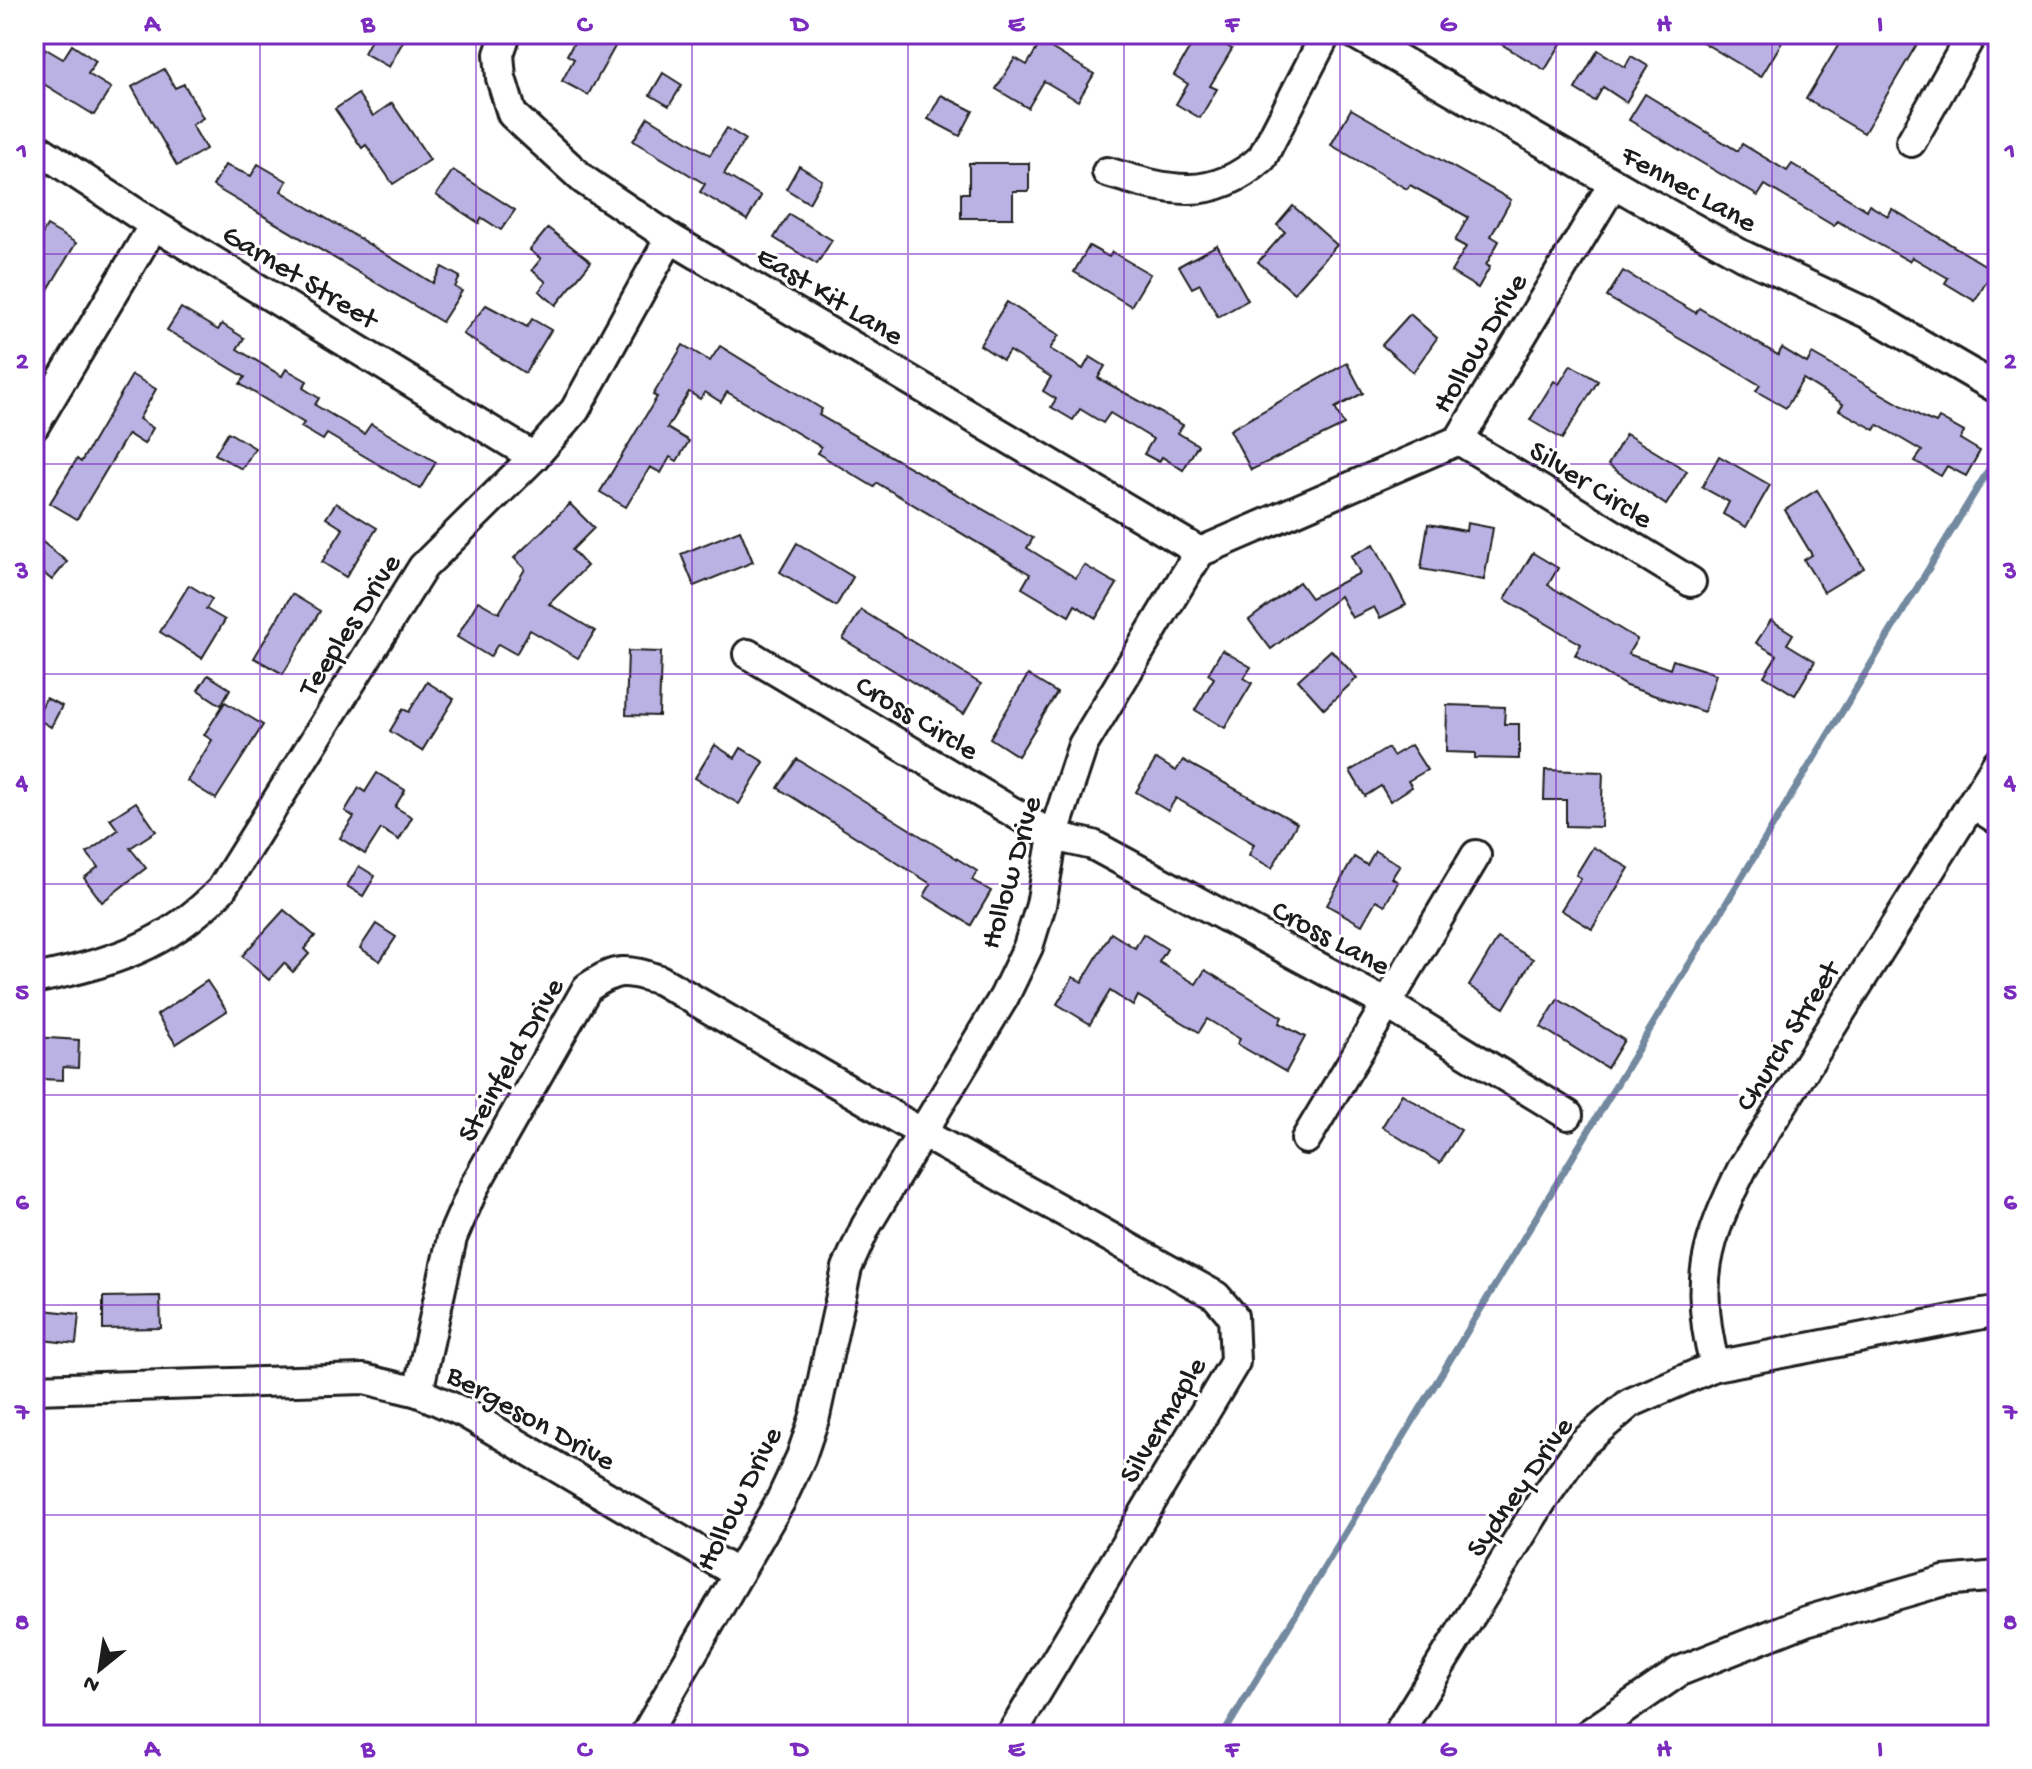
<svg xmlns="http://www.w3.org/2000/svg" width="2032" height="1769" font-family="'Gochi Hand',sans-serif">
<rect width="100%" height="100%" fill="#fff"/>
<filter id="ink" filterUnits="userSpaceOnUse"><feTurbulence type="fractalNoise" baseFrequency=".0125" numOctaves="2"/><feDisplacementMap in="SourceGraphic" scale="16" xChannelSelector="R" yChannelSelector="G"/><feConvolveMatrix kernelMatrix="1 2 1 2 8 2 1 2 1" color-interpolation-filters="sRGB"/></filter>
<g filter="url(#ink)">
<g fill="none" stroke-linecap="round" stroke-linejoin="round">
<polyline stroke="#73899f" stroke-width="7" points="1223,1735 1998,454"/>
</g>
<g fill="#bbb2e4" stroke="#1c1c1c" stroke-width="2">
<polygon points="374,34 407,34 389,67 364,53"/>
<polygon points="588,34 622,34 588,95 562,81 574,59 567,55 575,41 582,44"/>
<polygon points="1198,34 1207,34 1232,49 1210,86 1217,89 1200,118 1176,104 1188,84 1174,75"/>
<polygon points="1484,34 1549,34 1562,42 1545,70"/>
<polygon points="1689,34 1787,34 1761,77"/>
<polygon points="1845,34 1923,34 1864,133 1806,99"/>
<polygon points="1041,42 1094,74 1078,101 1044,81 1028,108 996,89 1015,58 1027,65"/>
<polygon points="72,45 96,61 88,74 111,88 94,115 34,78 34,69 46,49 63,59"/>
<polygon points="1598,50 1625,67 1631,56 1648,66 1626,102 1603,87 1595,101 1575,89"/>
<polygon points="164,69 175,88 184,84 203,118 192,125 206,149 177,166 132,87"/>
<polygon points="663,73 682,85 669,106 650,95"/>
<polygon points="358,94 373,116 392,103 430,160 393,184 366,145 362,148 335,109"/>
<polygon points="1645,94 1738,151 1742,144 1787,171 1792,164 1867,210 1869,205 1888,216 1892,209 1993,270 1975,301 1945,283 1948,278 1912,257 1909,261 1837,221 1834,226 1765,185 1758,196 1629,120"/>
<polygon points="941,95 973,111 960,136 928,119"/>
<polygon points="1351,109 1511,200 1491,236 1499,241 1486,265 1490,267 1478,288 1451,272 1466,247 1455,241 1468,217 1410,185 1407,189 1331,145"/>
<polygon points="648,117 710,155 727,128 745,139 724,174 761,196 747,220 700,192 705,184 633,141"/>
<polygon points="969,163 1029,163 1029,191 1013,191 1013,218 961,218 961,193 969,193"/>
<polygon points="258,164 287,181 281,191 433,283 442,267 460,277 455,287 462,291 442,322 213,186 225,165 251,176"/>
<polygon points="799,166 822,180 809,203 786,189"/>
<polygon points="453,170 515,210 501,230 482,218 479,223 436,195"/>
<polygon points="1293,206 1337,245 1294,293 1258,262 1285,232 1277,225"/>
<polygon points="789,214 832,240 817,264 774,238"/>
<polygon points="47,226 76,243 34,313 34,248"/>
<polygon points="548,228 591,262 556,305 539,291 546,282 532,270 541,259 530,250"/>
<polygon points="1217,245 1248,300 1218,317 1200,284 1192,288 1179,266"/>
<polygon points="1089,246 1109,257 1112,252 1150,274 1131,306 1074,272"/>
<polygon points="1623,271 1696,313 1699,308 1778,355 1782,348 1807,363 1812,354 1924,418 1936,423 1939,418 1964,432 1960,439 1980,451 1966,476 1947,466 1941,476 1915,461 1922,451 1878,425 1875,430 1839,410 1843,404 1803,379 1786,408 1756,391 1760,385 1607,297"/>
<polygon points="1007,302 1059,335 1050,349 1083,369 1090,357 1105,366 1098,378 1183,425 1178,433 1198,445 1183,470 1162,457 1159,462 1144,454 1153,439 1110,413 1103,423 1080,409 1073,420 1051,407 1056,399 1043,391 1051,377 1009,351 1003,360 980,345"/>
<polygon points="486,305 527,327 532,319 551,330 525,373 463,334"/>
<polygon points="181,308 218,330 222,324 244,338 237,349 282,376 286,369 307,381 303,388 319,398 315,405 364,434 371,424 436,462 420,489 327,434 323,440 301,427 304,423 240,384 245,377 167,330"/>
<polygon points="1410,314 1437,338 1413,372 1382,345"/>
<polygon points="683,345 710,361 720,346 822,409 819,415 1033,538 1027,548 1076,578 1084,565 1117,584 1096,618 1075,605 1069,616 1022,588 1030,574 877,483 874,487 817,453 821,447 727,392 721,402 705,392 700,399 689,392 667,428 689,441 677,461 670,457 661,473 650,467 626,507 600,492 657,397 653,395"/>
<polygon points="1347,363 1363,393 1335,408 1344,425 1251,470 1230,430"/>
<polygon points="1571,365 1598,381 1562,439 1530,420 1554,381 1559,384"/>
<polygon points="132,375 156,389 139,419 153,428 144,444 128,434 77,519 50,503 77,459 81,462"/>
<polygon points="228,432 255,448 242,469 215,454"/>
<polygon points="1626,434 1687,471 1666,505 1608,465"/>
<polygon points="1719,456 1770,485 1746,527 1723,514 1729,502 1702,487"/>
<polygon points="1817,490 1864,568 1824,592 1804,560 1812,555 1785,510"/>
<polygon points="336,503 377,528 346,577 322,562 343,529 326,518"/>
<polygon points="570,504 594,528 572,550 587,566 549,604 595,631 578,658 530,630 516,654 498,644 490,657 457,637 478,601 499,613 525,569 514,558"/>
<polygon points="1467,523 1493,528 1484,580 1421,569 1428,524 1466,531"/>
<polygon points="740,530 753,562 694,586 681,554"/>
<polygon points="34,535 67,562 52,580 34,565"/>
<polygon points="797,543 853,577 836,606 780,572"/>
<polygon points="1374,544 1406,605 1380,618 1374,607 1352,618 1340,596 1271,649 1249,620 1299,582 1311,598 1360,573 1351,556"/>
<polygon points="1533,553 1558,568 1548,585 1637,639 1628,654 1670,669 1673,660 1716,674 1704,712 1626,686 1575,655 1581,644 1505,599"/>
<polygon points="189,585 212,599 206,609 225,620 202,658 160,632"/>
<polygon points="292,594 320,611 283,674 254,658"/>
<polygon points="861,610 981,684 964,714 843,639"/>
<polygon points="1771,620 1793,634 1787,644 1815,661 1795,695 1764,676 1777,655 1756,643"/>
<polygon points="1222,650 1251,667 1244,678 1252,683 1225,728 1195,710 1214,678 1208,674"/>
<polygon points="1331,650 1357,678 1324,709 1298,680"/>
<polygon points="628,651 661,652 659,716 626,715"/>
<polygon points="208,675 230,689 221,705 198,690"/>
<polygon points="1028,675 1057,693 1018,756 990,738"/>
<polygon points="427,682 454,699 422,751 390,731 403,709 409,712"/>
<polygon points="46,698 62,706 51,727 36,718"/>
<polygon points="225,702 263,725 216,799 187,781 212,740 204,735"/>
<polygon points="1447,705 1505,707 1504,724 1519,724 1519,759 1475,758 1475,753 1446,752"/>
<polygon points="715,745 735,758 741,748 764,762 739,804 695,778"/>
<polygon points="1411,745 1427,770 1408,781 1412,787 1390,801 1381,786 1365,796 1350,771 1388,748 1393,756"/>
<polygon points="797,759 977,871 972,880 991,891 971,925 924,896 931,884 778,788"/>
<polygon points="1156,759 1176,771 1183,760 1297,823 1272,868 1249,855 1254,844 1176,798 1168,811 1136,792"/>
<polygon points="1545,770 1603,772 1601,827 1566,826 1566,800 1544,800"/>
<polygon points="377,773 405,790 395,807 412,817 399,840 381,829 365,854 340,838 354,817 345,811 359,788 365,792"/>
<polygon points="136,802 156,831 130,848 146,868 102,902 84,878 98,867 87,853 118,830 110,819"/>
<polygon points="1593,847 1629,868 1592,929 1561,910 1581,878 1576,875"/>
<polygon points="1375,851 1400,865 1392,878 1398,882 1385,905 1376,900 1362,925 1327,905 1354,857 1367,865"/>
<polygon points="359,866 375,876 363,896 347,886"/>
<polygon points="284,910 315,936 304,949 309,954 293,972 284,963 269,980 242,956"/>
<polygon points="376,924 396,937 380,961 360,948"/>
<polygon points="1111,933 1135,948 1143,934 1167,949 1159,962 1196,984 1205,970 1282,1017 1279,1023 1305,1037 1286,1072 1237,1044 1240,1039 1207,1019 1199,1032 1138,996 1133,1006 1110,991 1090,1024 1057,1004 1073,977 1082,982"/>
<polygon points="1498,938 1533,959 1504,1008 1469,986"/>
<polygon points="207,981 227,1011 176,1044 157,1015"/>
<polygon points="1558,999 1624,1040 1607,1068 1541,1027"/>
<polygon points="34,1037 79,1040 78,1068 63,1067 63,1080 40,1079 41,1069 34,1068"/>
<polygon points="1402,1094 1461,1130 1440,1163 1382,1127"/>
<polygon points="160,1296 161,1328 103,1329 103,1297"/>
<polygon points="34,1309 79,1314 76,1344 34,1339"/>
</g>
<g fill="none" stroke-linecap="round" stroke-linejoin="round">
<g stroke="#1c1c1c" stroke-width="34">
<g id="minor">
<polyline points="506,34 499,54 501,78 512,114 584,180 670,238 1200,552"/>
<polyline points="1355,34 1641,199 1742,255 1871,315 1998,389"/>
<polyline points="1911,142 1972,34"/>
<polyline points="34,146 154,225 534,457"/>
<path d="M1107,172C1167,190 1211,204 1262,158L1326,34"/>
<polyline points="34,426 154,225"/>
<polyline points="1459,440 1691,582"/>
<polyline points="748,654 1053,836 1093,845 1385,1003 1568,1115"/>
<polyline points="1972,803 1998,820"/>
<path d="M34,979C109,964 166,947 221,890L423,567L534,457L575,410L670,238"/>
<polyline points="1306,1139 1476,855"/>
<path d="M1715,1366C1693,1283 1706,1241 1743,1167L1998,762"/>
<polyline points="34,1389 364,1379 418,1392 465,1413 738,1574"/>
<path d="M418,1392L452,1238L475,1185L587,988C617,967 626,969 660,980L924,1134L1216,1296L1233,1316L1235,1362L1011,1735"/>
<polyline points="645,1735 781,1500 801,1457 815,1416 847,1268 866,1226 1004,997 1028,947 1041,905 1053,836 1083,745 1184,577 1200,552 1459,440 1613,184"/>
<polyline points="1397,1735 1542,1501 1582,1444 1630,1403 1715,1366 1998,1311"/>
<polyline points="1587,1735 1680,1671 1806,1621 1944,1581 1998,1576"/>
</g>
</g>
<use href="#minor" stroke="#fff" stroke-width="28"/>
</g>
</g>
<path fill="none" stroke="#7b2cbf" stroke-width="2" stroke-opacity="0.55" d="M260,34V1735M476,34V1735M692,34V1735M908,34V1735M1124,34V1735M1340,34V1735M1556,34V1735M1772,34V1735M34,254H1998M34,464H1998M34,674H1998M34,884H1998M34,1095H1998M34,1305H1998M34,1515H1998"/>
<g text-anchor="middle" stroke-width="6" stroke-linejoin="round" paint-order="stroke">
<g font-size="30" fill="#1c1c1c" stroke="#fff">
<text transform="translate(1690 187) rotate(29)" y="10">Fennec Lane</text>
<text transform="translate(301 275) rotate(31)" y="10">Garnet Street</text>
<text transform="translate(831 294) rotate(31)" y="10">East Kit Lane</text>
<text transform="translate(1478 342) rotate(-59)" y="10">Hollow Drive</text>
<text transform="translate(1592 483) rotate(32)" y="10">Silver Circle</text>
<text transform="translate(348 624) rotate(-57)" y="10">Teeples Drive</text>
<text transform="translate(918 716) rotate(31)" y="10">Cross Circle</text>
<text transform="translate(1009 872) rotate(-74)" y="10">Hollow Drive</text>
<text transform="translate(1332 936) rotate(28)" y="10">Cross Lane</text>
<text transform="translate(1786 1035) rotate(-58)" y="10">Church Street</text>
<text transform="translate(509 1059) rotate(-60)" y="10">Steinfeld Drive</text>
<text transform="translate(532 1416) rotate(29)" y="10">Bergeson Drive</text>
<text transform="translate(1161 1419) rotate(-59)" y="10">Silvermaple</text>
<text transform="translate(1518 1486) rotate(-55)" y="10">Sydney Drive</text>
<text transform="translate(737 1498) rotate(-63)" y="10">Hollow Drive</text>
</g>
</g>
<rect width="2032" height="1769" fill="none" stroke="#fff" stroke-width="88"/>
<g transform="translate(100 1669) rotate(210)" stroke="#ffffff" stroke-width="6" paint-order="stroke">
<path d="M0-6L14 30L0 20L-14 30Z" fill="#1c1c1c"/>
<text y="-12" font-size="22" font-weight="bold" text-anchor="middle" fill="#1c1c1c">N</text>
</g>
<rect x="44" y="44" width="1944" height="1681" fill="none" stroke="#7b2cbf" stroke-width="3"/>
<g font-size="26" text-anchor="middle" font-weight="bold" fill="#7b2cbf">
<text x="152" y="31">A</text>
<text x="368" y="31">B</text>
<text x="584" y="31">C</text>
<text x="800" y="31">D</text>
<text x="1016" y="31">E</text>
<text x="1232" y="31">F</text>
<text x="1448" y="31">G</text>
<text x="1664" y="31">H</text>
<text x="1880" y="31">I</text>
<text x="22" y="158">1</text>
<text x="2010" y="158">1</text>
<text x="22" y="368">2</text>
<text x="2010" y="368">2</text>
<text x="22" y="578">3</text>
<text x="2010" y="578">3</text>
<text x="22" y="789">4</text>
<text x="2010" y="789">4</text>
<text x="22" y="999">5</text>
<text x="2010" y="999">5</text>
<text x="22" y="1209">6</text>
<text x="2010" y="1209">6</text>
<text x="22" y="1419">7</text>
<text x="2010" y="1419">7</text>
<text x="22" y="1629">8</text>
<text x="2010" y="1629">8</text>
<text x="152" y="1756">A</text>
<text x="368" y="1756">B</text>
<text x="584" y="1756">C</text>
<text x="800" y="1756">D</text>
<text x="1016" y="1756">E</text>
<text x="1232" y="1756">F</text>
<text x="1448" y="1756">G</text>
<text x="1664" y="1756">H</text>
<text x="1880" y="1756">I</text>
</g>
</svg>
